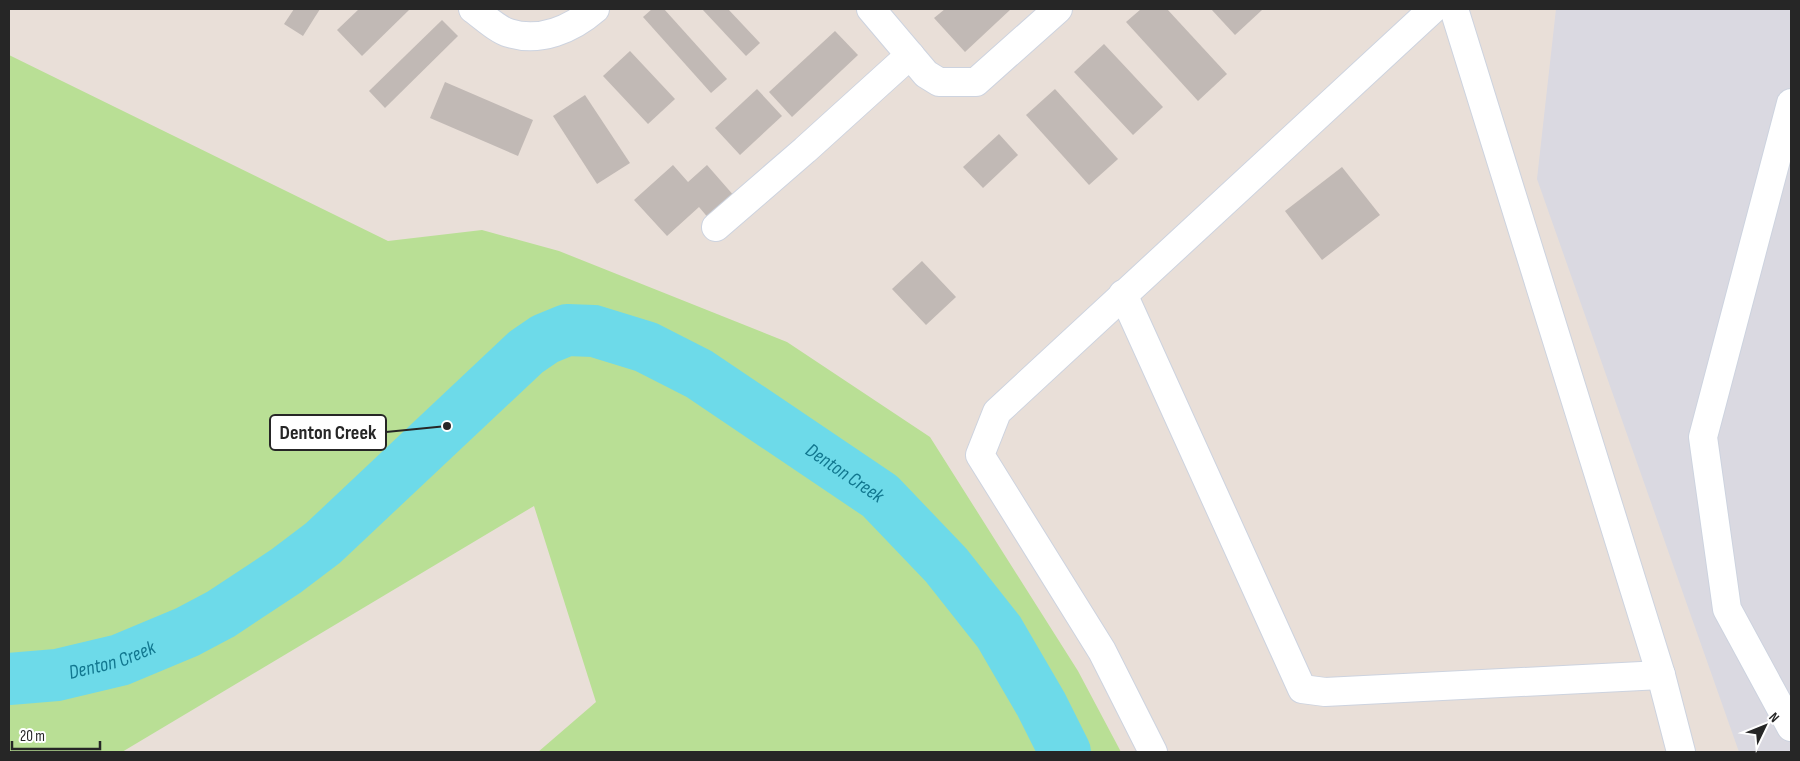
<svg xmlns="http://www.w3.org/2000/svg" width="1800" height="761" font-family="'Sofia Sans Condensed',sans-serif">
<rect width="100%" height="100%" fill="#e9dfd8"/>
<polygon fill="#dad9e1" points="1556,9 1791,9 1791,752 1739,752 1537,179"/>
<polygon fill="#b9df95" points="9,55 388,241 482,230 559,251 787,342 930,437 1078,671 1121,752 538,752 596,702 534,506 122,752 9,752"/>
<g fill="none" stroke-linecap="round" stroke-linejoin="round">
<path stroke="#6ddae9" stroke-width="52" id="s1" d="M9,679L57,675L120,660L187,632L221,614L286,571L323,543L526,352L545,339L567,330L594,331L646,347L699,374L880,496L946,565L999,632L1041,704L1065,752"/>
</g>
<g fill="#c1b9b5">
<polygon points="294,9 320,9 303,36 284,24"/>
<polygon points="359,9 408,9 409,10 362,56 337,30"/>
<polygon points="652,9 664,9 727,79 711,93 643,17"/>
<polygon points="702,9 728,9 760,43 746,56"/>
<polygon points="945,9 1011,9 965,52 934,18"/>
<polygon points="1141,9 1167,9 1227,74 1198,101 1126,22"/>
<polygon points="1211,9 1261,9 1262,10 1235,35"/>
<polygon points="442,20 458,36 385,108 369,91"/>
<polygon points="835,31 858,55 792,117 769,92"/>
<polygon points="1104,44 1163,107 1133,135 1074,72"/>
<polygon points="630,51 675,99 648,124 603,76"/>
<polygon points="445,82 533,120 518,156 430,118"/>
<polygon points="757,89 782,116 740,155 715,128"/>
<polygon points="1055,89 1118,159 1089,185 1026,115"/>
<polygon points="585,95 630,163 597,184 553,116"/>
<polygon points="999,134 1018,155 983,188 963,167"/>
<polygon points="673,165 688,182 707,165 735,197 710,220 699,207 667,236 634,200"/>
<polygon points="1342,167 1380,215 1322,260 1285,211"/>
<polygon points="922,261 956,297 926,325 892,289"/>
</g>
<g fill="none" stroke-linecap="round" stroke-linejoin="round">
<g stroke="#cdd3df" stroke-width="30">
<g id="minor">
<path d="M473,9C483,16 498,30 509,33C540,43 572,29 595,9"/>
<polyline points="871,9 926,74 939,82 976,82 1058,9"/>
<polyline points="1454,9 1661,675 1681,752"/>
<polyline points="1791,103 1703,437 1727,609 1791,727"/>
<polyline points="716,227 805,150 910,55"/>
<polyline points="1123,294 1302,689 1325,692 1661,675"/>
<polyline points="1153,752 1102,651 980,455 997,412 1433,9"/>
</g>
</g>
<use href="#minor" stroke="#fff" stroke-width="28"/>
</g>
<g text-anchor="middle" stroke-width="4" stroke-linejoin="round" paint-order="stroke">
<g font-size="20" font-style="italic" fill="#11778f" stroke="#fff">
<text dy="7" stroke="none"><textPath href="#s1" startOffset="991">Denton Creek</textPath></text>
<text dy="7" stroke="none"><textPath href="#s1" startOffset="105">Denton Creek</textPath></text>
</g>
</g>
<path fill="none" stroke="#262626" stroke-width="2" d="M447 426L386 432"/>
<circle fill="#262626" stroke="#fff" stroke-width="2" cx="447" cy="426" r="5"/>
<rect fill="#fff" stroke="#262626" stroke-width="2" x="270" y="415" width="116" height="35" rx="5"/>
<g font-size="20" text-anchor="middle" font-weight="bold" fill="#262626">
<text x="328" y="439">Denton Creek</text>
</g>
<rect width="1800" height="761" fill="none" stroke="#262626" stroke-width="20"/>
<g transform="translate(1765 726) rotate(47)" stroke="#ffffff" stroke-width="4" paint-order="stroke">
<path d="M0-4L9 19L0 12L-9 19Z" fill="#262626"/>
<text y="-8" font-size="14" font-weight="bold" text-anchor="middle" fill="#262626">N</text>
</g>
<path d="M12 741v8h88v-8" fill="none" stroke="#262626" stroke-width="2.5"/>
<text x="20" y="741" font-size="15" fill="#262626" stroke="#ffffff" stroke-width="4" paint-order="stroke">20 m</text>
</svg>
